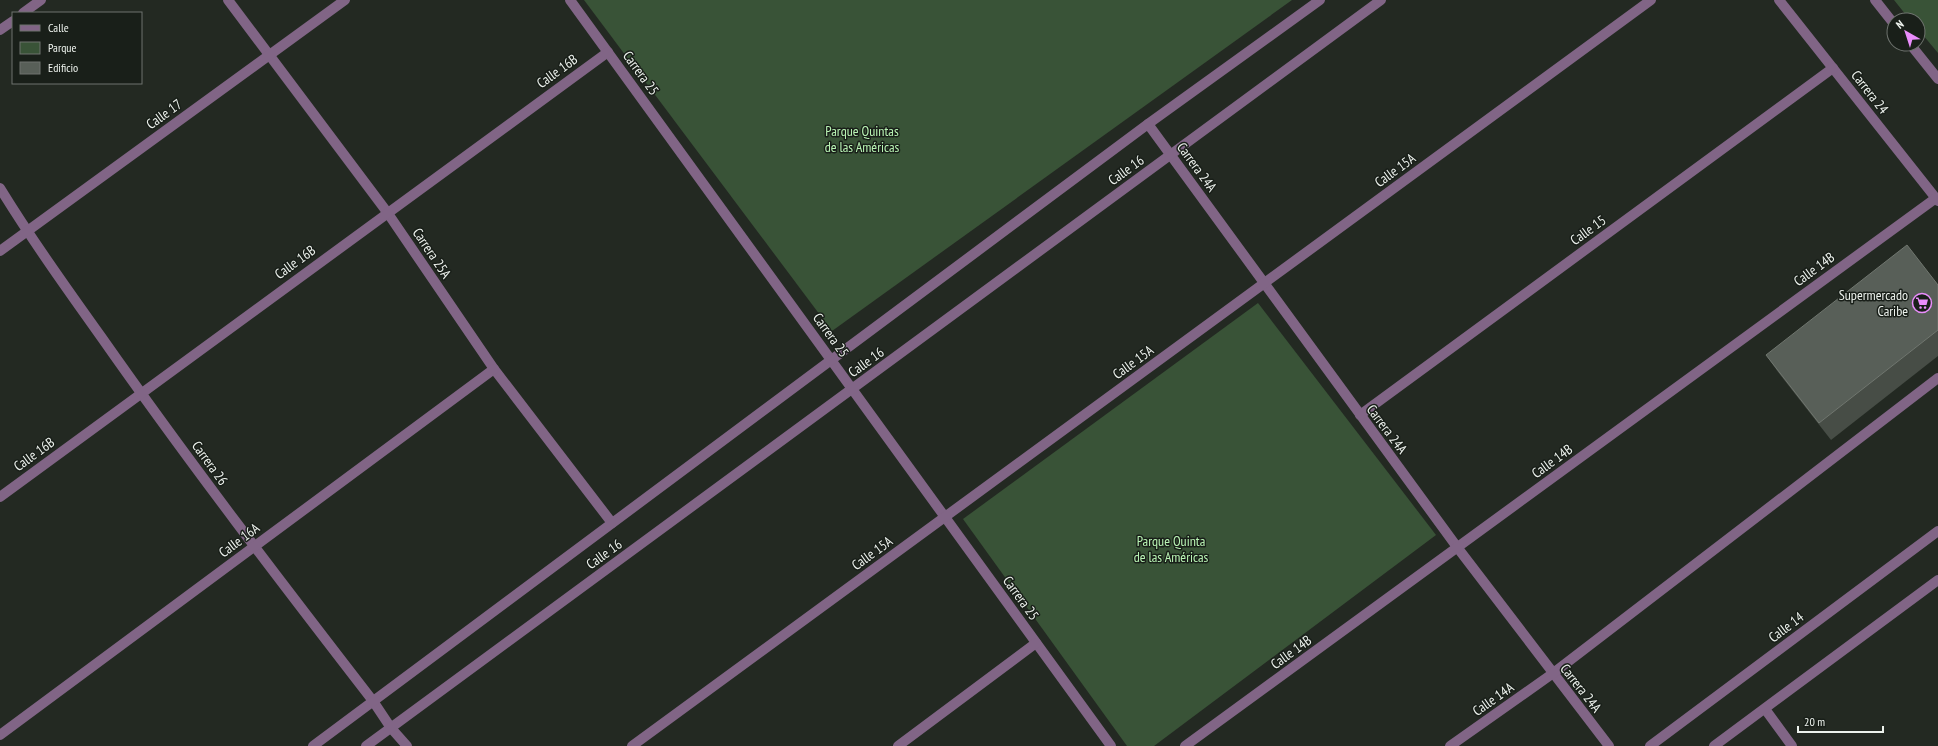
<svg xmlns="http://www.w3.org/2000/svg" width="1938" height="746" font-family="'PT Sans Narrow',sans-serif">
<rect width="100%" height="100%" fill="#232922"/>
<g fill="#395337">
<polygon points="584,0 1292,0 832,331"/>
<polygon points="1894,0 1938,0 1938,53 1918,29 1918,20 1910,20"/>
<polygon points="1258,303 1436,535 1154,746 1127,746 963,519"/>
</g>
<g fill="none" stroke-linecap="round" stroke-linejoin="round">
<g stroke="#816586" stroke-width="10">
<polyline points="228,0 387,212 494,369 612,523"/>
<polyline points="570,0 1111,746"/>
<polyline points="1779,0 1938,201"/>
<polyline points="1875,0 1894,24"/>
<polyline points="23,13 41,0"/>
<polyline points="0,30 13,21"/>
<polyline points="1910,44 1938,79"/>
<polyline points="1148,124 1457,547 1609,746"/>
<path d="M0,188C32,240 67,289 102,338C189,462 281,582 373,701L391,728L407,746"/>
<polyline points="0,251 345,0"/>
<polyline points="1360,415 1833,68"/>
<polyline points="0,497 608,52"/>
<polyline points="1765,709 1792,746"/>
<polyline points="0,735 494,369"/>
<polyline points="313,746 1148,124 1320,0"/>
<polyline points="366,746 1381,0"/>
<polyline points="632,746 1651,0"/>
<polyline points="898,746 1036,643"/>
<polyline points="1185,746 1936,198"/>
<polyline points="1450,746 1552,674 1938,378"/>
<polyline points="1650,746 1938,531"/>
<polyline points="1714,746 1938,580"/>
</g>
</g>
<polygon fill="#474d46" points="1938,285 1938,356 1831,440 1778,372 1766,355"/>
<polygon fill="#585f58" stroke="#70766f" points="1907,245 1938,285 1938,330 1819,423 1766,355"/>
<defs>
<g id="supermarket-ring" transform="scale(1)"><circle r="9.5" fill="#191f19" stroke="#ea8dfc" stroke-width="1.5"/><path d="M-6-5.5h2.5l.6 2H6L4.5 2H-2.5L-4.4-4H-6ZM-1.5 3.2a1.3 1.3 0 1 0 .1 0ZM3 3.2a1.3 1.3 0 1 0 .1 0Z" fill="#ea8dfc"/></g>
</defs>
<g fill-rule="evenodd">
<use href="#supermarket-ring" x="1922" y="303"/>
</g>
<g text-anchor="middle" stroke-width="3" stroke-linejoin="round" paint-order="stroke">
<g font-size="14" fill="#edf2ed" stroke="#191f19">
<text transform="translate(557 71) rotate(-36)" y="5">Calle 16B</text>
<text transform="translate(641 73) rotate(54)" y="5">Carrera 25</text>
<text transform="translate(1870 92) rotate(52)" y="5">Carrera 24</text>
<text transform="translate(164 114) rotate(-36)" y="5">Calle 17</text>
<text transform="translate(1197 167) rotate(54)" y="5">Carrera 24A</text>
<text transform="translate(1126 170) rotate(-36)" y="5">Calle 16</text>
<text transform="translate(1395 170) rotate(-36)" y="5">Calle 15A</text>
<text transform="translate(1588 230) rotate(-36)" y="5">Calle 15</text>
<text transform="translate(432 253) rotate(56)" y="5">Carrera 25A</text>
<text transform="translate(295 262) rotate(-36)" y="5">Calle 16B</text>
<text transform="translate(1814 269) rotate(-36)" y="5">Calle 14B</text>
<text transform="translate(831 335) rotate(54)" y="5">Carrera 25</text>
<text transform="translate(866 362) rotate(-36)" y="5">Calle 16</text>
<text transform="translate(1133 362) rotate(-36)" y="5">Calle 15A</text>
<text transform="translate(1387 429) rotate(53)" y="5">Carrera 24A</text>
<text transform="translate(34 454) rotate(-36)" y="5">Calle 16B</text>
<text transform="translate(1552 461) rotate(-36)" y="5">Calle 14B</text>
<text transform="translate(210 463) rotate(54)" y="5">Carrera 26</text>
<text transform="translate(239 540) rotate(-37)" y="5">Calle 16A</text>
<text transform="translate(872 553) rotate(-36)" y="5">Calle 15A</text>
<text transform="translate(604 554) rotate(-36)" y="5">Calle 16</text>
<text transform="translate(1021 598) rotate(54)" y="5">Carrera 25</text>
<text transform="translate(1786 627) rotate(-37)" y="5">Calle 14</text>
<text transform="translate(1291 652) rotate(-36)" y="5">Calle 14B</text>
<text transform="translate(1581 688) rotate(52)" y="5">Carrera 24A</text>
<text transform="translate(1493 699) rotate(-35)" y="5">Calle 14A</text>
</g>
<g font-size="14" fill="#baf5b5" stroke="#191f19">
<text x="862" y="136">Parque Quintas<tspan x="862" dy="16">de las Américas</tspan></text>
<text x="1171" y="546">Parque Quinta<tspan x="1171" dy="16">de las Américas</tspan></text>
</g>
<g font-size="14" fill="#edf2ed" stroke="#191f19" text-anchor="end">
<text x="1908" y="300">Supermercado<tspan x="1908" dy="16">Caribe</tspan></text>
</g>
</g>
<rect x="12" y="12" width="130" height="72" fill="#191f19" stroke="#6e736e"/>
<rect x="20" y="25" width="20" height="6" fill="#816586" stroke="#6e736e"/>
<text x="48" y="32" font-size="12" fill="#edf2ed">Calle</text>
<rect x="20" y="42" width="20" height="12" fill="#395337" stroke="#6e736e"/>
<text x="48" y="52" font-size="12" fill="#edf2ed">Parque</text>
<rect x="20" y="62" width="20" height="12" fill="#585f58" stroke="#6e736e"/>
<text x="48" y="72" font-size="12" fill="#edf2ed">Edificio</text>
<g transform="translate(1906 32) rotate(321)"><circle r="19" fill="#191f19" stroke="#6e736e"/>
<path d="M0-3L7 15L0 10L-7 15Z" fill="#ea8dfc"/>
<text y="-6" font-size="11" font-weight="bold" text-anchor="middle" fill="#edf2ed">N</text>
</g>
<path d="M1798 726v6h85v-6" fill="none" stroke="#edf2ed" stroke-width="2"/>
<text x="1804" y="726" font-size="12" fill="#edf2ed" stroke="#191f19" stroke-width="3" paint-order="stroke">20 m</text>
</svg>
